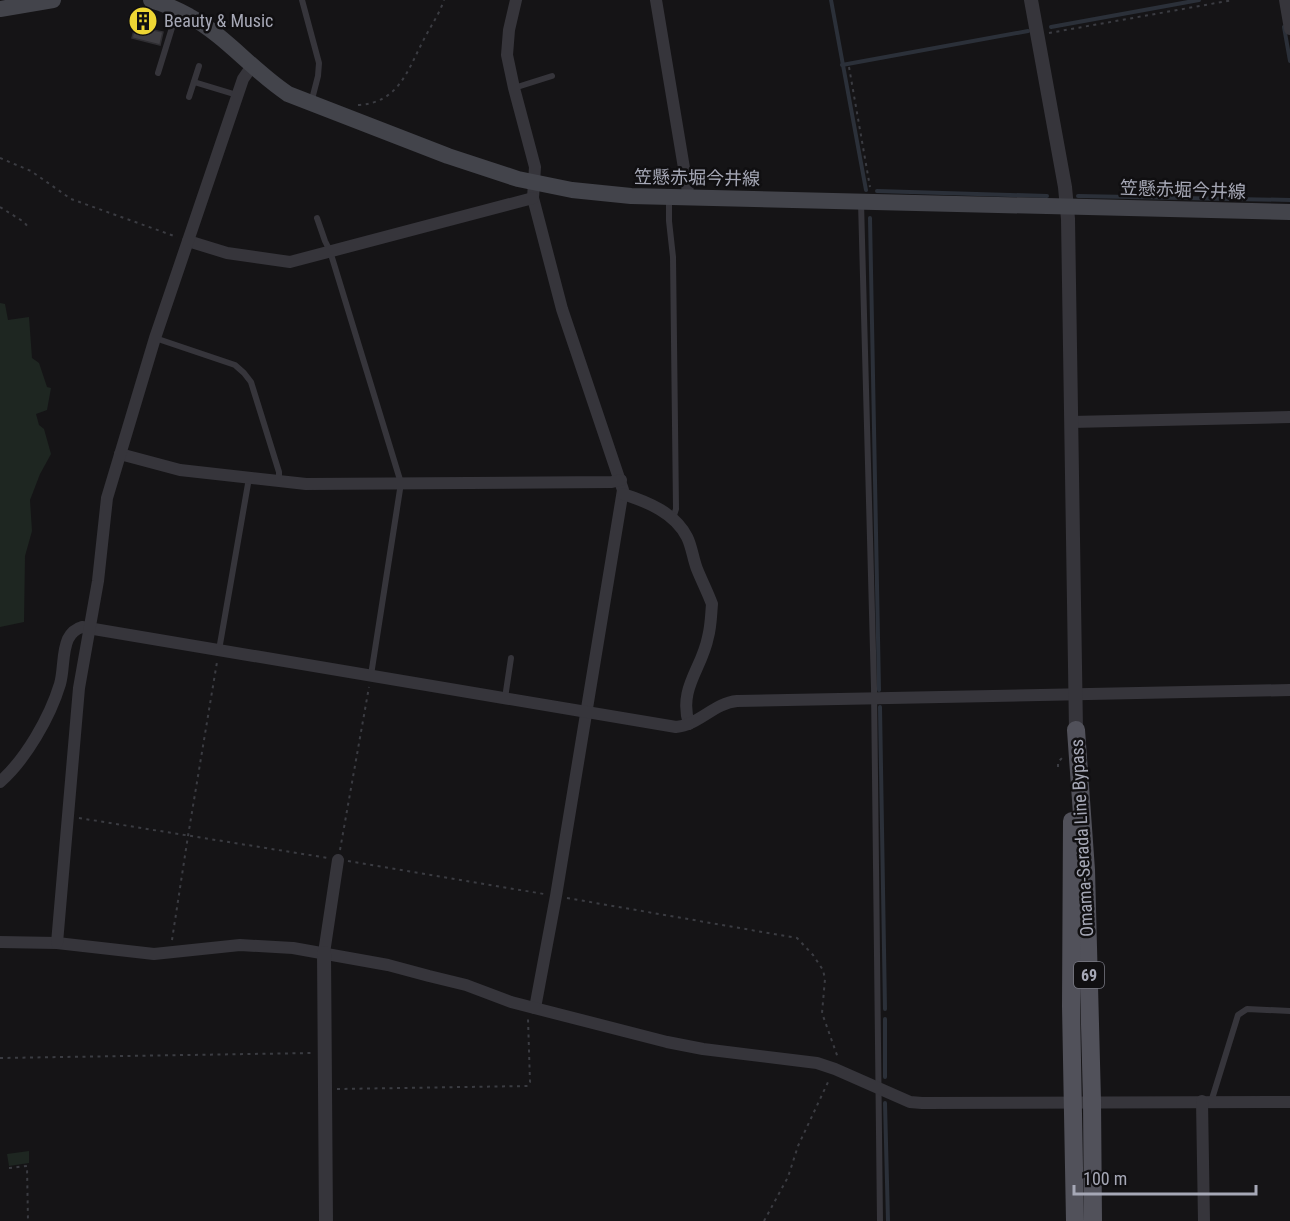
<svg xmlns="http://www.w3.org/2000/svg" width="1290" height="1221" font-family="'Roboto Condensed','Noto Sans JP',sans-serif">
<rect width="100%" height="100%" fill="#151416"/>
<g fill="#1e2621">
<polygon points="0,303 5,304 8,320 29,317 32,358 39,363 47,387 51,388 47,410 36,414 39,425 44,429 51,454 40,474 30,500 32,531 25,556 24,622 0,627"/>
<polygon points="29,1151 29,1163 9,1166 7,1154"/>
</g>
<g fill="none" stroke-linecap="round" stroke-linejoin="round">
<g stroke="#2b3039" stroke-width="4">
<polyline points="831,0 866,190"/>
<polyline points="1051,27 1199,0"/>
<polyline points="1284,27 1290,61"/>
<polyline points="842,65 1028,31"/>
<polyline points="877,191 1047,196"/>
<polyline points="1078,196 1290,200"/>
<polyline points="870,218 879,690"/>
<polyline points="880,707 885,1009"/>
<polyline points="885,1019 885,1077"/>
<polyline points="885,1103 888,1221"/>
</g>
</g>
<polygon fill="#3f3e43" stroke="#2f2e32" stroke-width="1.5" points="140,7 152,11 148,29 163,32 160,45 132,38"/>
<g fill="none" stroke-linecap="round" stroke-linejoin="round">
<g stroke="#3b3c42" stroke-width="2" stroke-dasharray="3 4.5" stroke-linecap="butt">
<polyline points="1049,33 1233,0"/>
<polyline points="849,67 870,187"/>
<path d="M358,105C398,103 407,72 423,41C430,27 439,15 444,0"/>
<polyline points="0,158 31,171 71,199 177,237"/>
<polyline points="0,207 24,222 28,227"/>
<polyline points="1058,767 1058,762 1063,757"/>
<polyline points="79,818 328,858"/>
<polyline points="340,850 369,687"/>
<polyline points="348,861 544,894"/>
<polyline points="567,898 797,938 813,955 823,970 825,979 822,1013 838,1058"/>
<polyline points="172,940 188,836 217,662"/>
<polyline points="0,1058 312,1053"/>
<polyline points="337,1089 528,1086 530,1082 528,1019"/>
<polyline points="9,1168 27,1166 28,1221"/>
<polyline points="764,1221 788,1177 798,1146 829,1080"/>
</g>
<g stroke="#36353b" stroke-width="6">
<polyline points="302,0 319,63 318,76 311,103"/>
<polyline points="158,73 175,18 179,11"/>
<polyline points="194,82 237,95"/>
<polyline points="514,88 552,76"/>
<polyline points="189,97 199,66"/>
<polyline points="669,198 669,221 673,257 676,509 673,518"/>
<polyline points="861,202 874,688 880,1221"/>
<polyline points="317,218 325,241 330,251 401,483 371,675"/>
<polyline points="155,338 235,365 244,373 251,382 279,472 279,480"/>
<polyline points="219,650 249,478"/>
<polyline points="505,698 511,658"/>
<polyline points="1211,1102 1238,1015 1247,1009 1290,1011"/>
</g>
<g stroke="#36353b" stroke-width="12">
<polyline points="516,0 509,30 507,55 514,88 535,167 533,198 562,309 623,490 556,896 535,1008"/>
<polyline points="656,0 689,198"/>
<polyline points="1285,0 1290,29"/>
<polyline points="188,241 227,253 290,262 533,198"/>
<polyline points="1071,422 1290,417"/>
<polyline points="120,454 180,470 306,484 612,482 621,480"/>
<path d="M623,494C648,502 675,513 687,537C692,547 693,559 697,569C701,579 706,589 710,599L712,604C711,615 711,626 708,637C702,669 678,688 689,724"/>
<path d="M0,782C26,759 50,717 60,684C64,670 62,652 68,639C71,633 75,629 82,627L676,727C699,725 714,703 737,701L1290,690"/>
<polyline points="0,942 57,943 154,954 240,945 293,948 388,965 429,976 466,985 511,1002 667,1042 703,1049 817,1063 835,1069 910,1102 922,1103 1290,1102"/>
<polyline points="57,943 79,688 98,581 107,498 155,338 243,79 252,66"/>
<polyline points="324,953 338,860"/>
<polyline points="1202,1101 1204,1221"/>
</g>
<g stroke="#36353b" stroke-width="14">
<polyline points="1031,0 1065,187 1068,219 1076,730"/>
<polyline points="324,953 326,1221"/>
</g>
<g stroke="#43444b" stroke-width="16">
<path d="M151,0C164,4 177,9 189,16C226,36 253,71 288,94L448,156L518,179L572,190L631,196L1290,212"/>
<polyline points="0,9 53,0"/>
</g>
<g stroke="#51515a" stroke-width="18">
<polyline points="1076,730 1086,870 1092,1101 1093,1221"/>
<polyline points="1072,821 1071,1006 1075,1221"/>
</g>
</g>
<defs>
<g id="building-disc" transform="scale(1.5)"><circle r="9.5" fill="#eed634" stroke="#100f11"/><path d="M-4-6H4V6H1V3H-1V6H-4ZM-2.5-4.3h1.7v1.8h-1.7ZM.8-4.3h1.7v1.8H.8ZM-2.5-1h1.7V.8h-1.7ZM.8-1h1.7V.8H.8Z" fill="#111"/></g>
</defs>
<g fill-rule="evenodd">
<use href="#building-disc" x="143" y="21"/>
</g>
<g text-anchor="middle" stroke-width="5" stroke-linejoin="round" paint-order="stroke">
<rect fill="#100f11" stroke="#797a84" stroke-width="1.5" x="1074" y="962" width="30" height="26" rx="4.5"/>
<g font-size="16" font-weight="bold" fill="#a6a8b6">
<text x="1089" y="981">69</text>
</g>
<g font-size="18" fill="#a6a8b6" stroke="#100f11" text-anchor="start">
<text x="164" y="27">Beauty &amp; Music</text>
</g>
<g font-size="18" fill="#a6a8b6" stroke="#100f11">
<text transform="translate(697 178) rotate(1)" y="6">笠懸赤堀今井線</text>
<text transform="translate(1183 190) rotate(2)" y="6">笠懸赤堀今井線</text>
<text transform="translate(1082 838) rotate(-93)" y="6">Omama-Serada Line Bypass</text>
</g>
</g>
<path d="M1074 1185v9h182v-9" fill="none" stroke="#a6a8b6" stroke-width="3"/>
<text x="1083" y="1185" font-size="18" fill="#a6a8b6" stroke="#100f11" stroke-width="4.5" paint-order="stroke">100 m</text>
</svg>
